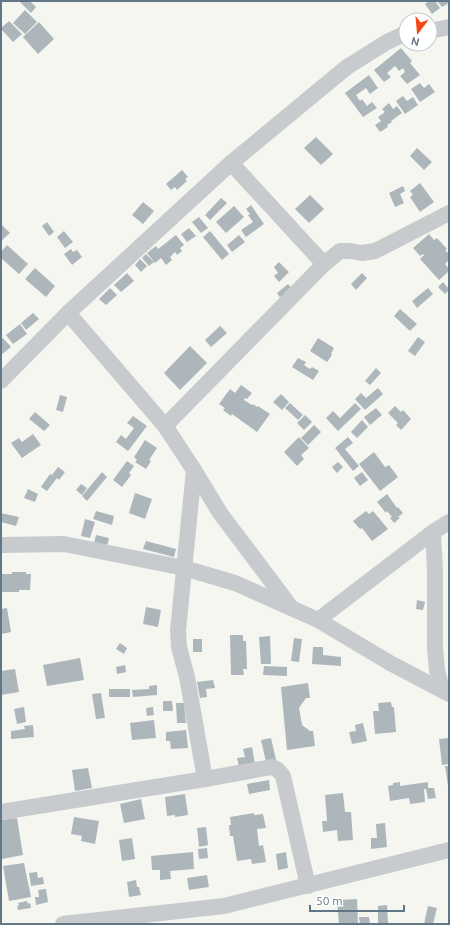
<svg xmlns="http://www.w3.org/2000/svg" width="450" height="925" font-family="Ubuntu,sans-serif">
<rect width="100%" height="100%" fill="#f6f6f1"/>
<g fill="#acb6bb">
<polygon points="21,1 30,1 36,7 31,13 20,2"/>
<polygon points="429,1 435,1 440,8 432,14 425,4"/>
<polygon points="437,1 447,1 449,3 442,7"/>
<polygon points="25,10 37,22 25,34 13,23"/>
<polygon points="9,21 22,34 13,42 1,29 1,28"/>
<polygon points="39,22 54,39 38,54 23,37"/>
<polygon points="401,48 412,61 410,63 420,75 407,84 400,76 405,72 403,68 399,71 395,66 387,73 391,77 384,82 374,70"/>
<polygon points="369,75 378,88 370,94 366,88 356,95 360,101 362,99 367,106 372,102 377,108 363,117 345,93"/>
<polygon points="420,83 424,88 429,84 435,92 420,102 411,89"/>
<polygon points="403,96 407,101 413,97 418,105 405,114 396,101"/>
<polygon points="389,103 393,109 397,106 402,113 391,121 392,122 387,125 388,127 380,132 375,125 381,121 378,117 385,112 382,109"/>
<polygon points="316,137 333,154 321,165 304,148"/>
<polygon points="417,148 432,162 424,170 410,156"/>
<polygon points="182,170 188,177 185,179 187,181 177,190 175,187 171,190 166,184"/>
<polygon points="420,183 434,202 420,212 410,197 413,195 410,191"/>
<polygon points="403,186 405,191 400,194 404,203 395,207 389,193"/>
<polygon points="310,195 324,209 309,223 295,209"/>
<polygon points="221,198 227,203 210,220 205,215"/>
<polygon points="143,202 154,211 143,224 132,215"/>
<polygon points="251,205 264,224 246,237 241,230 253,222 248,215 250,214 246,209"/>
<polygon points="234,206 244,217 226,233 216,222"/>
<polygon points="199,217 208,228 201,233 192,222"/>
<polygon points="47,222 54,232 49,236 42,226"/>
<polygon points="2,225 10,233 1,241 1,226"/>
<polygon points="189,228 196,236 187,242 181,234"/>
<polygon points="64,231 73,242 65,248 57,237"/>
<polygon points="210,231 229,254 222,260 203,237"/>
<polygon points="429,234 434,240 437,238 447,249 445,250 449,254 449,260 445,264 449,269 449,271 439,280 420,259 424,255 423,254 420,256 413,248"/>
<polygon points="176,235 184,245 180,248 182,251 177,255 175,252 170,257 172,260 166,265 161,258 155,263 147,253 156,246 158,249"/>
<polygon points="239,235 245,242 232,252 227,245"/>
<polygon points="7,245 28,264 19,274 1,258 1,252"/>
<polygon points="71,249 73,252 77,250 82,257 72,265 64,254"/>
<polygon points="146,254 154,262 149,266 142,258"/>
<polygon points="140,259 147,266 141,272 135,265"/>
<polygon points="279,262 289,272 279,282 274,276 278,273 274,267"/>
<polygon points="35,268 55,286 46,297 25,279"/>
<polygon points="127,273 134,281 121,292 114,285"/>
<polygon points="362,273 367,278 356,290 351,284"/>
<polygon points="443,282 449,289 449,290 445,294 438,287"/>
<polygon points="288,284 293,290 281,299 277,293"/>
<polygon points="110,288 117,295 106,305 99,299"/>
<polygon points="428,288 433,294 417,308 412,301"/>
<polygon points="400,309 417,324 410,331 394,316"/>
<polygon points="33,313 39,319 26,330 21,323"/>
<polygon points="20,324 27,334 13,344 6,335"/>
<polygon points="220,326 227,333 211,347 205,340"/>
<polygon points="418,337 425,342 415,356 408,351"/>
<polygon points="3,338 11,347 1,355 1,340"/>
<polygon points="318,338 334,348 331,354 332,355 327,362 310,351"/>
<polygon points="190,346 207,363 180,390 164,373"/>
<polygon points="298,358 306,362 304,365 310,369 312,367 319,371 313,380 292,367"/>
<polygon points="376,368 381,373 370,385 365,381"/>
<polygon points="241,385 252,393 247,399 245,398 244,400 252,405 253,404 257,407 258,406 270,414 257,432 232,414 231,416 223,410 225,408 219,404 230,389 235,393"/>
<polygon points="378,388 383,394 365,410 355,399 361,393 366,398"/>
<polygon points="281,394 289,402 282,410 273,402"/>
<polygon points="60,395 67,397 63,412 56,410"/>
<polygon points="290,403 303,415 298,420 285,408"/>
<polygon points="355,403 361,409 338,431 326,418 333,411 340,418"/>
<polygon points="395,406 401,412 403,410 411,419 401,430 396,425 398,423 388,413"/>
<polygon points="376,408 382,415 370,425 364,417"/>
<polygon points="35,412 50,425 44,431 29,419"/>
<polygon points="305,415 312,422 304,430 297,423"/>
<polygon points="133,416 147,426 128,451 116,442 121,435 126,439 134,428 127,423"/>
<polygon points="362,420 368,427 357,438 351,432"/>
<polygon points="314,425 321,432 308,445 301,438"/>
<polygon points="33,434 41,445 22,458 11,443 19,438 22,442"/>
<polygon points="299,437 309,448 301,455 304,459 297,466 284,452"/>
<polygon points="348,437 353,443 345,449 359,466 353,471 335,448"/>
<polygon points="145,440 157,448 149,460 151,461 146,469 135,462 137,460 134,457"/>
<polygon points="374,452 385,467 389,465 398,477 380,491 359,464"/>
<polygon points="127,461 134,466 129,473 131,475 122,487 113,480"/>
<polygon points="338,462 343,467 337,473 332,467"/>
<polygon points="58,467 65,472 59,480 57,478 47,491 41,487 50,474 52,475"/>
<polygon points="102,472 107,477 87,501 82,496"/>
<polygon points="362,472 368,480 360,486 354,478"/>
<polygon points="81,484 87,488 82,495 76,490"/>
<polygon points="28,489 38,494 35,502 24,498"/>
<polygon points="135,493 152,499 145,519 129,513"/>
<polygon points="387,494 397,508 398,507 403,513 398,517 400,518 394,523 390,518 392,517 387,511 386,513 377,502"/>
<polygon points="96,511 114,516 112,525 93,519"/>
<polygon points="366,511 369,514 373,511 388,529 372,541 362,528 360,529 353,521"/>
<polygon points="1,513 19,517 16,526 1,522"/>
<polygon points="85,519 95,522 90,538 81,536"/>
<polygon points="96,535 109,538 107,546 94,543"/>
<polygon points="146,541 176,549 174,557 143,549"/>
<polygon points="12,572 26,572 26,574 31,574 30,590 19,590 19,592 1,592 1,574 12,574"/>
<polygon points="417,600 425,602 423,610 416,609"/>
<polygon points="146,607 161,610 158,627 143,624"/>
<polygon points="7,608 11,632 1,634 1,609"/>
<polygon points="230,635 243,635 243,641 246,641 247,669 243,669 244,675 231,675"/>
<polygon points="270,636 271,664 261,664 259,637"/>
<polygon points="294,638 302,639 299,662 291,661"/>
<rect x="193" y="639" width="9" height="13"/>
<polygon points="120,643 127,648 124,654 116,649"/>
<polygon points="313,647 323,647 323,655 341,657 341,666 312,664"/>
<polygon points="80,658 84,680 47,686 43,665"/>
<polygon points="125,665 126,672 117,674 116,667"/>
<polygon points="264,666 287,667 287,676 263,675"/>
<polygon points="15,669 19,692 1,695 1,671"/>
<polygon points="213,680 215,688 206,689 207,697 200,698 197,682"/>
<polygon points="308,683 310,698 306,698 299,708 302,725 310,731 313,731 315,746 287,750 281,687"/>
<polygon points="157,685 157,695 133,697 132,690 149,689 149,686"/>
<rect x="109" y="689" width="21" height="8"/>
<polygon points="101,693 105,718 96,719 92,694"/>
<polygon points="163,701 172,701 173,711 163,711"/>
<polygon points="391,702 392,707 394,707 396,732 375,734 373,711 379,711 378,703"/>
<polygon points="176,703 184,703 186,723 177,723"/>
<polygon points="24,707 26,722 17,724 14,709"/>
<polygon points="153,707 154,715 147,716 146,708"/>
<polygon points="154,720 156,738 132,740 130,723"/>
<polygon points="363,723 367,741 352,744 349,732 356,731 355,725"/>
<polygon points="33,725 34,737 11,739 11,731 25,729 24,726"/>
<polygon points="186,730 188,748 171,749 170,741 166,741 166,732"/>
<polygon points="271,738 276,760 266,762 261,740"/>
<polygon points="448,738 449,764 442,765 439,739"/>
<polygon points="252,747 255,764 239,767 237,758 245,757 243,749"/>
<polygon points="445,766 449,766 449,786 448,786"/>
<polygon points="88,768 92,788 75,791 72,770"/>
<polygon points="269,780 270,790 249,794 247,784"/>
<polygon points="400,782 400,786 428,782 428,788 434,788 436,798 428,799 426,789 424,789 425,802 410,804 409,798 390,801 388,786 393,785 393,783"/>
<polygon points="343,793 345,812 351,812 353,840 338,841 337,830 323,832 322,821 327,821 325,795"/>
<polygon points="185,794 188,815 175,817 175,815 167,816 165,797"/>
<polygon points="141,799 145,819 124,823 120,804"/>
<polygon points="254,813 254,815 263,814 266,828 257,829 259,846 263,845 266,862 252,864 251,859 237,861 233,836 230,836 229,825 231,825 230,817"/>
<polygon points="74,817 99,821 95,844 81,841 82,836 71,834"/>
<polygon points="17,818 23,855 2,859 1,854 1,820"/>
<polygon points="385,823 387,847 371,849 371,838 377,838 376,824"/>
<polygon points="206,827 208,845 199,847 197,828"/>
<polygon points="132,838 135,859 122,861 119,840"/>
<polygon points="207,848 208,858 199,859 198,849"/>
<polygon points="193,852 194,869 170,871 171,879 160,880 160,870 152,870 151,856"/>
<polygon points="286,852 288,868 278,870 276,854"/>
<polygon points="24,863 31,897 9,901 3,866"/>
<polygon points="37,872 38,878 43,877 44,884 31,886 29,873"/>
<polygon points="207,875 209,887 189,890 187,878"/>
<polygon points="136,880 137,887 139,887 141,895 129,897 127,882"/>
<polygon points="46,889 48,902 36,905 35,897 39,897 38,890"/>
<polygon points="357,899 358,924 339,924 337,900"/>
<polygon points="27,901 28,904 30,903 31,908 18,910 17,906 19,906 18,903"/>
<polygon points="387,905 388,924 378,924 378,906"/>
<polygon points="428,906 437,908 433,924 424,924"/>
<polygon points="359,917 369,917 370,924 360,924"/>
</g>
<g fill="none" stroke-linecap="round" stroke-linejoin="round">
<g stroke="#c8cbce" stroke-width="16">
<polyline points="430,31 449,27"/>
<polyline points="231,163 324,264"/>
<polyline points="68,313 165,426 194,470 220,513 290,606"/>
<polyline points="1,381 68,313 231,163 347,67 387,42 402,35 406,35"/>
<polyline points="165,426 324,264 340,251 351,251 362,253 375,251 449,213"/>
<polyline points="194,470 178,630 179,647 187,677 205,779"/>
<polyline points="433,532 435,570 435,648 437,670 442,690"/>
<polyline points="1,545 64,544 184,568 235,583 318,620 390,663 449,694"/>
<polyline points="318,620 433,532 449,522"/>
<polyline points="1,812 205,779 272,767 278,770 283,776 308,886"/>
<polyline points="63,924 224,906 449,850"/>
</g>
</g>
<rect width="450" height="925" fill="none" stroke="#617686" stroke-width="4"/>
<g transform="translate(418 32) rotate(196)"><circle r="19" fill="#ffffff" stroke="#c0c8cf"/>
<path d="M0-3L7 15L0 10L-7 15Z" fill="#f54712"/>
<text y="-6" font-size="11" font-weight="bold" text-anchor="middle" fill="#617686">N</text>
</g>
<path d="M310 905v6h94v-6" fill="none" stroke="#617686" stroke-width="2"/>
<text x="316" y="905" font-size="12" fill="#617686" stroke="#ffffff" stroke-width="3" paint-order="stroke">50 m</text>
</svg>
